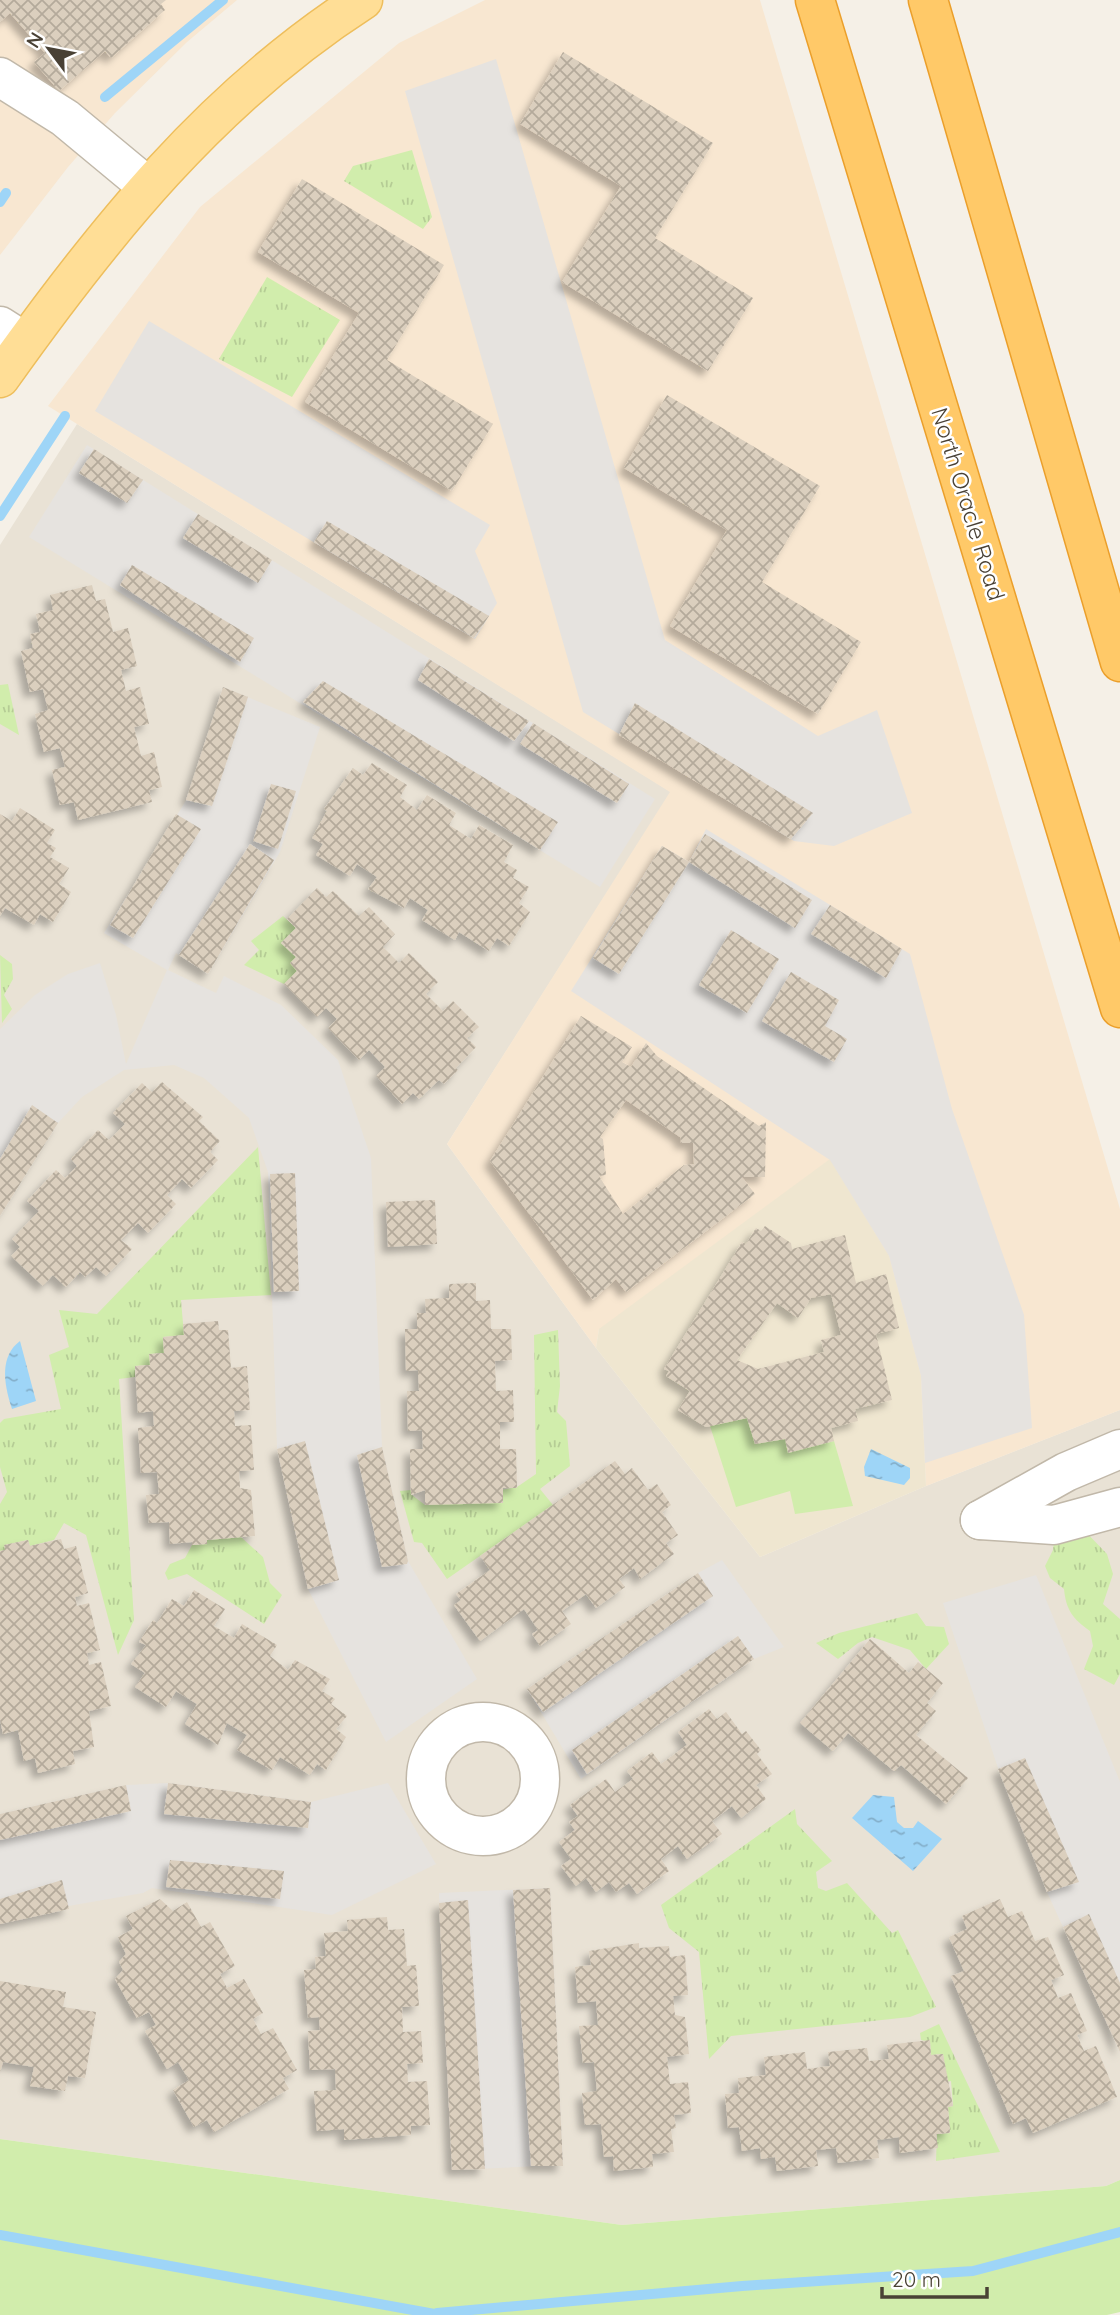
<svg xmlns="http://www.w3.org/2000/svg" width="1120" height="2315" font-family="Quicksand,sans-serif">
<defs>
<pattern id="grass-tufts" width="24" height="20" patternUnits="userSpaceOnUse" patternTransform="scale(1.75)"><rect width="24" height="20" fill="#d1edac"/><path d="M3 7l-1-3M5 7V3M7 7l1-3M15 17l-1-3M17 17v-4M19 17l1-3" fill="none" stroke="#b5cc95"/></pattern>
<pattern id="water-ripples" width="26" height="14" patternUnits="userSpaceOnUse" patternTransform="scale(1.75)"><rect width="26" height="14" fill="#9ed5f7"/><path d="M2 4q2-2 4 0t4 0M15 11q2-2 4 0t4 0" fill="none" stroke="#83aec9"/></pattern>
<pattern id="building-cross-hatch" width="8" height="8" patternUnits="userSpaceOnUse" patternTransform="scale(1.75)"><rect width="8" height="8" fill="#dbcfbe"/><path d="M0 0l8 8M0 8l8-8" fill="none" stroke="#b4aa9b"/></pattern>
<filter id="shadow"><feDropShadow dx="-6" dy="6" stdDeviation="3.5" flood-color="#0004"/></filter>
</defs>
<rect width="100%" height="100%" fill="#f5f0e7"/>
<polygon fill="#e9e2d5" points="77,424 671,792 447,1144 596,1348 760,1557 926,1486 1120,1410 1120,2180 1106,2186 622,2225 0,2139 0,545"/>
<g fill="#f8e7d1">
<polygon points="0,0 237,0 187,42 115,113 68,167 0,255"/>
<polygon points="485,0 760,0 1120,1209 1120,1410 926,1486 921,1376 599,1329 596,1348 447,1144 670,792 48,406 200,207 399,43"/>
</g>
<polygon fill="#efe6d0" points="830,1159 889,1256 921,1376 926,1486 760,1557 596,1348 599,1329"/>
<g fill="url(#grass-tufts)">
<polygon points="412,150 432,217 423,229 344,181 353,166"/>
<polygon points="267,277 340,320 292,397 219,359"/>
<polygon points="8,684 19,735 0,724 0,685"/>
<polygon points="283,916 296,928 281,943 296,957 297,971 284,984 244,965 259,950 251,941"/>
<polygon points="0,955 12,964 13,979 4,995 12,1009 2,1023"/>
<polygon points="258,1147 271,1295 181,1300 184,1335 163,1337 164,1353 150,1354 150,1365 135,1366 135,1377 119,1379 134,1620 118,1655 86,1535 64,1523 54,1540 30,1546 28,1540 5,1545 5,1550 0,1551 0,1504 7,1492 0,1467 0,1423 4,1419 61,1409 49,1355 69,1347 59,1310 97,1314"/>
<polygon points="558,1330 560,1386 557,1412 566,1421 570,1466 540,1489 553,1505 447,1579 422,1543 414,1542 400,1491 411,1490 412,1495 425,1505 517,1487 536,1474 534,1335"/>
<path d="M1083,1529L1107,1554L1113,1574L1103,1604L1120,1619V1674L1114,1685L1084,1669L1093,1646L1090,1631C1073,1619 1066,1610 1064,1589L1050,1578L1045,1566L1053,1550L1054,1540Z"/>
<polygon points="241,1537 263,1557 270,1583 282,1595 264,1624 187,1574 168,1580 165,1573 170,1564 185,1558 192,1545 207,1544 207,1540"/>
<polygon points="917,1613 926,1626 944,1627 949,1644 926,1669 910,1650 872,1637 858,1643 838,1659 816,1643 839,1633"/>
<polygon points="795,1809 797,1824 832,1861 816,1872 818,1888 826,1891 847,1883 892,1933 898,1930 936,2007 910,2017 731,2036 709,2059 699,1952 669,1928 661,1905"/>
<polygon points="939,2024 1000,2152 936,2161 937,2134 950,2133 948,2107 953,2106 951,2081 946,2082 943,2054 931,2055 930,2042 921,2040 920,2033"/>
</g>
<g fill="#d1edac">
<polygon points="747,1418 755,1444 785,1439 789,1452 834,1441 853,1506 795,1514 790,1491 736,1507 710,1426"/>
<polygon points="0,2139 622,2225 1106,2186 1120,2180 1120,2312 1107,2315 0,2315"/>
</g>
<g fill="#e6e3df">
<polygon points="496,59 665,640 818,736 877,710 912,813 834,846 794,841 583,712 405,91"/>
<polygon points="149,321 490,525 475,551 497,603 475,639 95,411"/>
<polygon points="87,445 655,799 600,887 29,537"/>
<polygon points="223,687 320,727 280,852 208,974 176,953 168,970 216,993 224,976 281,1005 338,1060 371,1158 382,1447 408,1561 477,1679 386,1742 308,1589 277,1449 268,1172 249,1118 204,1078 174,1065 124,1070 82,1097 58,1123 0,1216 0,1029 35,995 68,974 100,963 116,1015 126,1064 167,970 104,933 187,799"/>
<polygon points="706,829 910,954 952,1109 1024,1315 1032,1428 925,1463 921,1376 889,1256 830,1160 571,991 662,846 689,862"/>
<polygon points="722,1560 784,1647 754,1659 581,1779 527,1689 698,1573"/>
<polygon points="1036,1575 1120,1782 1120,2052 1047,1892 1001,1777 943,1603"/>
<polygon points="168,1783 311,1802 388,1783 436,1864 332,1915 152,1888 143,1893 0,1918 0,1814 127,1785"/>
<polygon points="550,1888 563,2165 452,2170 439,1893"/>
</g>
<g fill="url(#water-ripples)">
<path d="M20,1341L36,1401L12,1409C3,1382 0,1356 20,1341Z"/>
<polygon points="871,1449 910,1468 910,1478 904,1485 865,1476 864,1467"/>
<polygon points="873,1795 894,1797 897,1822 904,1828 913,1828 918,1821 942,1839 913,1871 852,1818"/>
</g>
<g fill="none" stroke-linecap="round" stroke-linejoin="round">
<g stroke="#9ed5f7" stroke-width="10">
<polyline points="105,97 223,0"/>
<polyline points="0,202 6,193"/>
<polyline points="0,516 65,416"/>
<polyline points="0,2235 440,2315"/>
<polyline points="437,2313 742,2286 973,2271 1120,2232"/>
</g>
</g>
<g fill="url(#building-cross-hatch)" fill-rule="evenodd" filter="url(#shadow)">
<polygon points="0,0 166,0 161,4 165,10 111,58 105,51 59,91 34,62 45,53 10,13 0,22"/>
<polygon points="563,52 713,143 655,238 753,298 708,371 562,282 621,186 520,124"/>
<polygon points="302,179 444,265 387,360 493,424 452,491 305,402 359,313 258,252"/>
<polygon points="667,395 820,486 762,582 861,642 818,714 670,626 727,530 624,468"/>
<polygon points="94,449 143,480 127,503 79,473"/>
<polygon points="198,514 272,560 258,583 183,538"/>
<polygon points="327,521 489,616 474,638 314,542"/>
<polygon points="132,565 254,638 240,662 120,585"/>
<polygon points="92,585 96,601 105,599 113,632 128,628 137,666 121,670 126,691 140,687 149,724 134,727 141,756 154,752 162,787 149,790 152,802 78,820 74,802 60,805 52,770 65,767 60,748 44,752 35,714 48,710 43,689 30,692 21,651 33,648 30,634 40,632 36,614 53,610 50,595"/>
<polygon points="429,659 529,721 514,741 418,680"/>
<polygon points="323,681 558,822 540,850 303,702"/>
<polygon points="223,687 248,697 212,806 186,800"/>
<polygon points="635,703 813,813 791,839 619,735"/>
<polygon points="533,723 629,784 617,803 520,744"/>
<polygon points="372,763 407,785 400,797 417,810 427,795 456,813 449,825 471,839 479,825 513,845 504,862 517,870 513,878 529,887 519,903 530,912 509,946 497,938 489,951 459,932 455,940 422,920 428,910 410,898 404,908 368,889 377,877 357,864 350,876 316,855 323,844 312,838 327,811 324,809 353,768 363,775"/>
<polygon points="271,784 296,791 278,849 253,841"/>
<polygon points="20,808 55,830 47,843 56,848 50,857 69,868 59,884 71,892 53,922 40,914 34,925 5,908 0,916 0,814 12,821"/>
<polygon points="176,814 201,829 133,938 110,925"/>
<polygon points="705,834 812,900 795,928 689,862"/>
<polygon points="250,844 274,860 208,974 179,955"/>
<polygon points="662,846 689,862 619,974 593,958"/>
<polygon points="317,888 326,897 333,891 359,916 369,907 395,934 383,947 399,963 409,953 438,982 426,994 443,1011 453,1001 479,1027 467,1038 476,1047 456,1068 458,1070 444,1084 439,1080 419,1099 413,1093 402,1104 376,1076 385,1067 369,1050 359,1060 328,1028 337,1019 326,1008 317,1017 284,984 297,971 290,963 296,957 281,943 296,928 287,919"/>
<polygon points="830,905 902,949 886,978 811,934"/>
<polygon points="731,930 779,959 747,1013 699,985"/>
<polygon points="791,972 839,1000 825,1026 847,1039 834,1062 762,1021"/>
<path d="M581,1016L632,1047L622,1062L631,1067L646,1043L657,1056L759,1126L766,1122L765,1177H742L755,1194L626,1292L616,1279L593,1300L490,1161ZM626,1100L680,1137L681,1143H693L694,1164L684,1165L623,1214L599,1176L606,1175L603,1139L600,1137Z"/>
<polygon points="162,1082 203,1117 199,1121 220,1141 210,1152 218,1160 191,1188 182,1179 167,1195 176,1204 148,1233 138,1223 121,1240 132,1249 106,1276 96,1267 85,1277 80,1272 66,1287 53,1275 43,1286 11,1256 20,1247 12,1239 39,1211 27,1201 56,1170 65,1178 77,1166 71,1159 98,1130 109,1140 125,1124 113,1113 142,1083 152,1092"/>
<polygon points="32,1105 58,1123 0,1216 0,1159"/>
<polygon points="295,1173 299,1291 274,1292 270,1174"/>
<polygon points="435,1200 437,1244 388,1247 386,1202"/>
<path d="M765,1226L791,1243L792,1249L845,1235L856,1283L886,1274L899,1328L876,1334L892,1400L855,1409L858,1421L831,1428L834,1441L788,1453L785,1439L755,1444L747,1418L706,1427L678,1410L690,1391L666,1376L669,1371L664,1369L742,1242L746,1244L756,1228L761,1231ZM831,1294L841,1335L821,1340L824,1352L758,1369L737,1360L777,1303L798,1318L811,1298Z"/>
<polygon points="476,1283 476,1301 490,1300 491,1329 511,1329 512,1360 495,1361 496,1391 513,1390 514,1422 500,1422 500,1449 516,1449 517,1488 503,1488 503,1503 425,1505 425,1490 411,1495 410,1449 423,1449 422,1430 408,1431 407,1391 419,1391 418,1370 406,1371 405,1329 417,1329 417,1313 426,1313 425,1299 449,1298 449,1284"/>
<polygon points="218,1321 219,1330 228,1330 231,1368 247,1366 250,1410 234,1411 235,1426 251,1425 254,1470 239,1471 240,1488 251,1490 255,1536 207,1540 207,1544 192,1545 192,1542 170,1544 169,1522 149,1523 146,1495 159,1494 157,1472 141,1473 138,1428 154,1426 153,1411 138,1413 135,1366 150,1365 149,1354 164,1353 163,1337 184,1335 183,1324"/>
<polygon points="305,1441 339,1580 308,1589 277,1449"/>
<polygon points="382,1447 408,1561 407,1564 382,1567 357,1455"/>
<polygon points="615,1461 625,1474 632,1468 648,1490 657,1484 671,1505 662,1512 678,1535 666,1543 674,1554 640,1579 634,1568 619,1579 625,1587 596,1608 586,1594 562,1611 571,1624 540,1646 532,1634 538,1630 524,1609 480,1641 454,1605 461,1600 456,1594 490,1570 480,1556"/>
<polygon points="61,1539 64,1549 76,1546 88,1593 75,1597 77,1606 89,1603 100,1650 87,1653 89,1665 101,1662 111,1706 89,1711 94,1747 73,1751 75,1764 38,1773 35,1758 24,1761 18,1730 3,1734 0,1719 0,1551 5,1550 4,1545 28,1540 30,1546"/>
<polygon points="698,1573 713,1596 543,1712 527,1689"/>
<polygon points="194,1590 225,1609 214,1626 234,1638 242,1624 277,1645 270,1656 288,1670 295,1660 330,1679 322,1691 335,1699 331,1704 347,1716 336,1729 346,1737 326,1770 317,1764 310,1775 280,1757 272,1770 237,1750 247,1735 227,1723 218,1745 185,1724 197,1704 176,1691 166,1707 135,1687 145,1673 131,1664 146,1645 139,1642 153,1620 157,1623 172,1599 184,1606"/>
<polygon points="738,1636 754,1659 587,1774 572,1750"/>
<polygon points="870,1639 909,1673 918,1662 943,1683 927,1703 936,1711 916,1735 968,1778 946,1804 901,1765 894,1771 848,1733 833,1751 800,1723"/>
<polygon points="709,1709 717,1719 726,1712 742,1734 746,1731 761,1750 757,1754 772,1774 756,1785 766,1799 741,1818 732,1806 712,1821 722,1834 687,1859 678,1846 661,1859 669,1871 637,1894 629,1883 616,1892 609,1882 596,1892 586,1878 576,1886 561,1866 571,1859 559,1842 575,1830 569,1822 578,1816 570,1805 606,1779 615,1792 633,1779 627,1771 652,1752 661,1764 687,1745 678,1732"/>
<polygon points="1025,1758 1079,1882 1047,1892 998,1769"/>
<polygon points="168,1783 311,1802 308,1828 164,1814"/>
<polygon points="126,1785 131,1811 0,1840 0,1814"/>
<polygon points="170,1860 284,1871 280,1899 166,1887"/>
<polygon points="62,1880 69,1909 0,1924 0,1899"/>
<polygon points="550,1888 563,2166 531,2166 513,1890"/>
<polygon points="160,1899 173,1911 187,1902 201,1927 210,1922 235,1966 220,1974 227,1988 244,1979 263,2013 253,2019 261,2034 273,2028 297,2070 283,2078 289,2089 214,2132 207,2120 194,2127 173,2090 189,2080 178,2062 167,2069 145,2031 156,2025 149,2012 137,2018 115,1979 123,1970 119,1962 126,1954 118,1937 133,1929 126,1916"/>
<polygon points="1000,1899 1008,1917 1022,1911 1035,1941 1048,1937 1064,1975 1051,1980 1058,1998 1071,1993 1087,2031 1077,2035 1084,2051 1096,2046 1117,2097 1033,2133 1026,2118 1013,2124 951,1976 964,1971 949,1937 967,1929 962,1916"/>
<polygon points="468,1900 485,2169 452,2170 439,1903"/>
<polygon points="1089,1914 1120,1983 1120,2052 1063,1927"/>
<polygon points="387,1917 388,1930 404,1929 407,1966 416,1965 419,2006 402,2007 403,2032 421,2031 423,2063 407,2064 408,2082 427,2081 430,2125 411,2126 411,2135 344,2140 344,2129 317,2131 314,2091 336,2090 335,2069 310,2070 308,2031 320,2030 319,2017 308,2018 304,1970 316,1969 315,1957 326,1956 324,1933 348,1931 347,1920"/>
<polygon points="639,1943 639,1948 669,1946 670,1957 685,1955 688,1995 673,1996 675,2015 685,2017 689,2054 667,2057 670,2084 688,2082 691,2113 674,2115 676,2128 671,2129 674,2152 652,2154 653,2167 614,2171 613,2156 604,2157 601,2124 585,2125 582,2093 597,2091 594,2062 583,2063 579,2026 598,2025 596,2001 578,2003 575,1967 591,1965 589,1951"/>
<polygon points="0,1981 66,1992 63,2007 96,2012 85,2078 68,2076 65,2091 30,2086 34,2067 3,2062 0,2072"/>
<polygon points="930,2040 931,2055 943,2054 953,2106 948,2107 950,2133 936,2134 938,2148 900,2153 899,2137 877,2140 879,2158 838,2163 836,2148 816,2150 818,2166 777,2171 775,2157 761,2159 760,2148 742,2151 739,2127 728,2128 725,2094 739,2093 738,2078 766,2075 764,2057 805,2052 807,2069 830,2066 828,2052 867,2048 869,2061 889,2059 887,2045"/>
</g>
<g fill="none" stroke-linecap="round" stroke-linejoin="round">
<g stroke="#c1b8a9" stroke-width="41">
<g id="minor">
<polyline points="0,77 65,118 147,186"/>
<polyline points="0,326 25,342"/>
<polyline points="980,1520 1066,1472 1120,1449"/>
<polyline points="980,1520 1054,1525 1120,1507"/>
<circle cx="483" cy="1779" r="57"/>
</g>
</g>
<g stroke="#eebe5c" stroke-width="41">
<path id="major" d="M0,378C103,233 212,97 363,0"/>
</g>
<g stroke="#eb9f2b" stroke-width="41">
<g id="highway">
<polyline points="815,0 1120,1008"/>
<polyline points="928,0 1120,662"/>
</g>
</g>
<use href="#minor" stroke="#fff" stroke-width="38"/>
<use href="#major" stroke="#ffde96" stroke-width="38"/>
<use href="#highway" stroke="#ffc968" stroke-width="38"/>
</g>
<g text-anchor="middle" stroke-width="5" stroke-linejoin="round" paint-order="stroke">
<g font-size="23" fill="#494135" stroke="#fff">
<text transform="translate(968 504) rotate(73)" y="8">North Oracle Road</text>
</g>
</g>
<g transform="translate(49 49) rotate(302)" stroke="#ffffff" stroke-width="5" paint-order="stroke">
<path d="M0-5L12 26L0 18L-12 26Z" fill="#494135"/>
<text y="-10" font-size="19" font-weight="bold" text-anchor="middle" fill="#494135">N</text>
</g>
<path d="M882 2287v10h105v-10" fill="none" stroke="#494135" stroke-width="3.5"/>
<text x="892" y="2287" font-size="21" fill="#494135" stroke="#ffffff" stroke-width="5" paint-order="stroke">20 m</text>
</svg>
